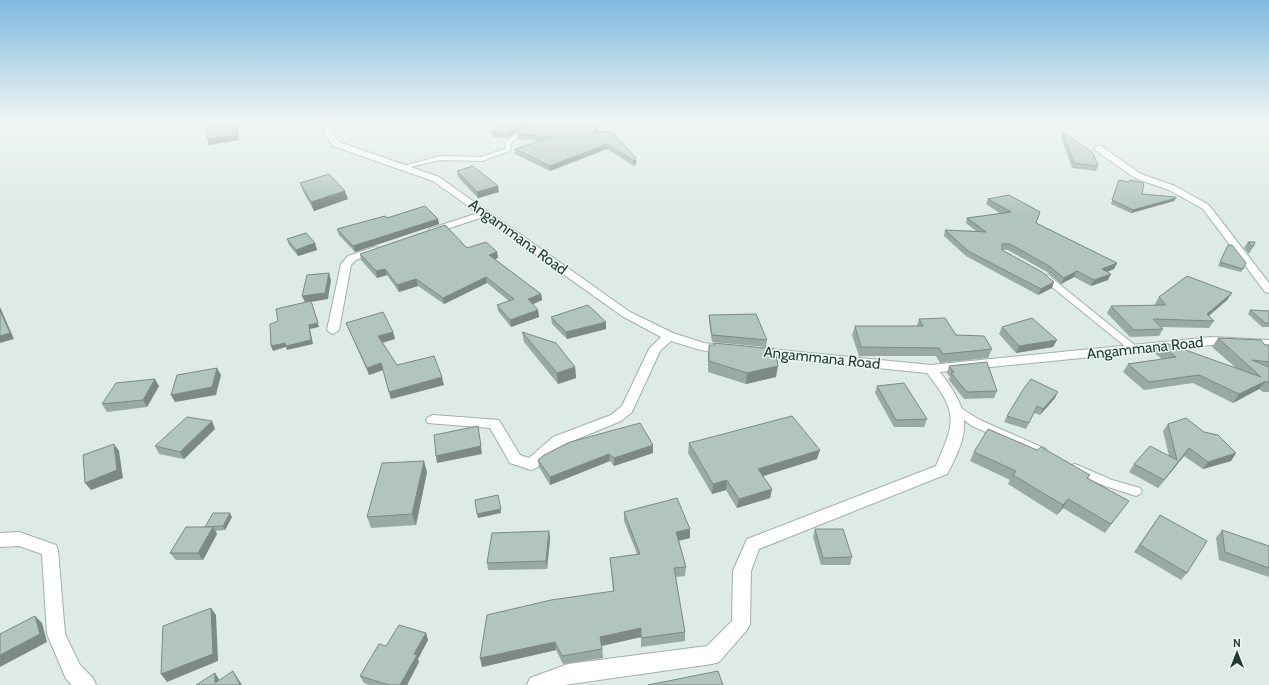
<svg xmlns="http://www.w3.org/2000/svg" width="1269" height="685" font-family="Cabin,sans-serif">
<rect width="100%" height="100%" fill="#ddeae5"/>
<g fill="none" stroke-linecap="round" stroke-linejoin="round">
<g stroke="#a0b1ac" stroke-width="2">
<g id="service">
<polygon points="523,128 526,130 511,143 510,151 482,161 440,160 402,169 399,167 440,156 481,157 505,149 506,142"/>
<polygon points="1042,275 1048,275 1137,347 1139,349 1137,351 1131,351 1042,279 1041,277"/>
<polygon points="956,405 980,420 1046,449 1047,452 1046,455 1042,456 1038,455 972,426 952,411 951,409 952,407"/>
<polygon points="1075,464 1112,480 1140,488 1142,491 1140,494 1136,496 1105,486 1071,471 1069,468 1071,465"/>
</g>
</g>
<g stroke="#a0b1ac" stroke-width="2">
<g id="minor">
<path d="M326,121H333L332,132L339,142L439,177L630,312L673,333L704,343L729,346L731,349C724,360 682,344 671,341L660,351L632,412L621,421L563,445L536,468L531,470L510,463L490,428L428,423L426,420L428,417L433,415L499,420L520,455L529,458L553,437L611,415L622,406L649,349L661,337L622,316L483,217L435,233H429V229L478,213L433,181L333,146L324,132Z"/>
<polygon points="1095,146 1101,146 1141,174 1175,186 1209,205 1269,283 1269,293 1265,292 1203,209 1169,190 1135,178 1095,150"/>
<polygon points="375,247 379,248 380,250 379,252 356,260 351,265 339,330 333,334 329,332 327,330 341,264 348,256"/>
<path d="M1212,337L1269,340V348L1212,345L940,372C971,412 971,430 947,474L759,549L751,571L750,624L747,630L719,662L712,664L564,685H527L530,678L568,664L707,646L732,621L733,571L747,539L936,466C955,421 959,414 927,373L759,356L755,355L753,352L755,349L759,348L931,365Z"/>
<polygon points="19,532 56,545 58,550 65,634 80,665 93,678 96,685 72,685 66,679 47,634 42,554 19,546 0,547 0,533"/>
</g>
</g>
<use href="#service" fill="#fff" fill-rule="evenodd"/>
<use href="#minor" fill="#fff" fill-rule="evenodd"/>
</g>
<g fill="#99a9a3">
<polygon points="513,121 562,121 560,121 601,121 601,124 596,133 611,131 636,163 634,166 607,149 550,171 515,154 515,149 540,141 518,139 517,134 524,129 521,128 508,138 492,137 491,132"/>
<polygon points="1063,132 1098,166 1096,171 1072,168 1061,137"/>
<polygon points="457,171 499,192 478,198 458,177"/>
<polygon points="1119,180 1129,182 1130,180 1142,194 1174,201 1131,213 1111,204"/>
<polygon points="300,183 348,199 314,211 303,191"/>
<polygon points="988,199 1117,263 1114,269 1107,272 1108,280 1091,286 1074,277 1061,284 1047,272 1008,250 1002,250 1052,288 1038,295 966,256 944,236 945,230 976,231 966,223 967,218 1001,214 986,204"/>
<polygon points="387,218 438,219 439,224 355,252 339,235 337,229"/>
<polygon points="287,239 315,243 317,250 298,256 289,245"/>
<polygon points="1248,242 1253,247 1249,254 1244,248"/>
<polygon points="1228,245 1243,269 1241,272 1218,266"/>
<polygon points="467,248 497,252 498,258 495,259 541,294 542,300 533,304 538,310 539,317 511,327 498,311 497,305 509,301 487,283 444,304 418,286 399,292 387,275 377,278 361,260 360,254"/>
<polygon points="1232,293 1227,300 1209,316 1214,321 1209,328 1161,327 1163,329 1159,336 1130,337 1107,313 1111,306 1156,306 1155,304 1159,297"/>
<polygon points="1250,310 1269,311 1269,327 1262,327 1248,314"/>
<polygon points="709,315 767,340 766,347 712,342 709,322"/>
<polygon points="551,317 606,329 567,339 552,324"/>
<polygon points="919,319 992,349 988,358 940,363 936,356 859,356 852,335 855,326 917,326"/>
<polygon points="346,323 393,332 395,339 383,343 397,365 444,385 391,399 383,370 369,375 349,330"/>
<polygon points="1002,327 1053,347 1016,353 999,334"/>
<polygon points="522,332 575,367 576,378 558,384 524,342"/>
<polygon points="1218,338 1269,345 1269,392 1263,392 1259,389 1233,403 1193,383 1144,390 1123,372 1128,364 1162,359 1153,352 1158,344 1236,368 1212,347"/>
<polygon points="714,343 776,377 746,384 708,372 708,355 709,345 714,345"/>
<polygon points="949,366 997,391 994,398 964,399 949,380 950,377 947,373"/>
<polygon points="159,386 147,407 107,412 102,404"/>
<polygon points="877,386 927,419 924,427 894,427 875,393"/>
<polygon points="1055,398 1040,415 1034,413 1026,429 1004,422 1007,416"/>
<polygon points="1168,424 1204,432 1236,453 1231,461 1203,469 1184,456 1158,488 1129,472 1134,464 1169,456 1163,431"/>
<polygon points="215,429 184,459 159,454 155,446"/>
<polygon points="689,443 817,459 763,476 772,489 770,498 737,508 726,490 712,494 688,453"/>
<polygon points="653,445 653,453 614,466 610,461 550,485 539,467 538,460"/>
<polygon points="974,452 1090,475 1088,478 1122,510 1105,533 1063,508 1057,515 1008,484 1010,480 970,461"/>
<polygon points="427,472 416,525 371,528 367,517"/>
<polygon points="624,512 690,529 690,538 679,541 686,567 685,576 676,577 685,632 685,641 641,647 641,637 602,646 603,658 563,664 556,650 482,667 613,591 610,558 637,554 624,521"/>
<polygon points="1160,515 1187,573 1181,580 1134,552"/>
<polygon points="232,517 225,530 215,531 217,534 203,560 176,560 170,553 205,527"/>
<polygon points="815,529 852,557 850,565 821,565 813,537"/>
<polygon points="1222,530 1269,546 1269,577 1219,560 1216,538"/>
<polygon points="549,531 550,539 547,569 488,570 487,563"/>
<polygon points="426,633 428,640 418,659 419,662 407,685 370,685 364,683 360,676 386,646"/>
</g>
<g fill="#7d8985">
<polygon points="236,121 237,121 237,122 239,140 209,145 207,139"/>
<polygon points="550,121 562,121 548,126 547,122"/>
<polygon points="600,121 601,121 601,124 593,138 593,133"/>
<polygon points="521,123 521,128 508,138 508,134"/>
<polygon points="607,144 607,149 550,171 550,166"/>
<polygon points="636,158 636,163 634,166 634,161"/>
<polygon points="498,186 499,192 478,198 477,192"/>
<polygon points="345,191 348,199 314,211 311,202"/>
<polygon points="1176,198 1174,201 1131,213 1133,210"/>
<polygon points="438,219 439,224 355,252 353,246"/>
<polygon points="315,243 317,250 298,256 296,250"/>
<polygon points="497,252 498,258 490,261 489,255"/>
<polygon points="1117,263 1114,269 1099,275 1102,269"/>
<polygon points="385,269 387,275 377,278 376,271"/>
<polygon points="1077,271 1074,277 1061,284 1064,278"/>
<polygon points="329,273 331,280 328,299 311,302 319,327 310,329 313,344 287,350 286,347 273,351 271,346 285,343 305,302 302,296"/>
<polygon points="1111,274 1108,280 1091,286 1094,280"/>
<polygon points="486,277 487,283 444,304 443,298"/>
<polygon points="416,279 418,286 399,292 397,285"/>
<polygon points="1054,282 1052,288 1038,295 1041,289"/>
<polygon points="1232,293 1227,300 1202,321 1207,314"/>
<polygon points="541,294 542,300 529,306 528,299"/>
<polygon points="0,307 14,339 0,343"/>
<polygon points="538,310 539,317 511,327 510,320"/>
<polygon points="606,322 606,329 567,339 566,332"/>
<polygon points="393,332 395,339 380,343 378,336"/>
<polygon points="1057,340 1053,347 1016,353 1019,346"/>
<polygon points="381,363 383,370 369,375 367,368"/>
<polygon points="778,366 776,377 746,384 747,373"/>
<polygon points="575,367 576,378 558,384 557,373"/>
<polygon points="217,368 221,375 216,395 175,402 171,395"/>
<polygon points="442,377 444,385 391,399 389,392"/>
<polygon points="155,379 159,386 147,407 143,400"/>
<polygon points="1266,381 1259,389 1233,403 1239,394"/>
<polygon points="1058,392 1055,398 1040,415 1043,409"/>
<polygon points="212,421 215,429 184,459 180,452"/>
<polygon points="478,426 482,454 437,463 436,456"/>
<polygon points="114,444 119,451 123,478 91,490 85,483"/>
<polygon points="653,445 653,453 614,466 614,458"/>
<polygon points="1189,448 1184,456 1158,488 1164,480"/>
<polygon points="820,450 817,459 757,478 758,469"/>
<polygon points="1236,453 1231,461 1203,469 1208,462"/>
<polygon points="609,454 610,461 550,485 550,477"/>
<polygon points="424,461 427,472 416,525 412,514"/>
<polygon points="727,480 726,490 712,494 713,484"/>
<polygon points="772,489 770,498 737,508 739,499"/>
<polygon points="498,495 501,513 478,518 477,514"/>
<polygon points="1068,499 1063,508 1057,515 1063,505"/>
<polygon points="230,513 232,517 225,530 223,526"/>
<polygon points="213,527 217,534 203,560 198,553"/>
<polygon points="690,529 690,538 676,541 676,532"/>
<polygon points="549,531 550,539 547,569 546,561"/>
<polygon points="211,608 216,615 218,661 167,682 161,674"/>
<polygon points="35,616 42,623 47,642 0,667 0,655"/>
<polygon points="641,628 641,637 601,646 600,637"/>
<polygon points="426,633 428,640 418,659 419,662 407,685 400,685 414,654"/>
<polygon points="555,642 556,650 482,667 480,658"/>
<polygon points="233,671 237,677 242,685 240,685"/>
<polygon points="215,673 219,679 219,685 215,683"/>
</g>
<g fill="#b2c4be" stroke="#7d8985">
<polygon points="207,121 236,121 237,135 207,139"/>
<polygon points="513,121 550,121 547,122 571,121 600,121 593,133 611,131 636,158 634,161 607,144 550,166 515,149 552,137 517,134 527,126 521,123 508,134 491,132"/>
<polygon points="1063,132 1093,153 1098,166 1074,163"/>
<polygon points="473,166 498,186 477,192 457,171"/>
<polygon points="329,174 345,191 311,202 300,183"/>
<polygon points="1119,180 1129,182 1130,180 1144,183 1142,194 1176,197 1176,198 1133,210 1112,200"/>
<polygon points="1009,195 1040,212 1036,223 1117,263 1102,269 1111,274 1094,280 1077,271 1064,278 1049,266 1010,244 1002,244 1002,250 1042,272 1054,282 1041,289 968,251 945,230 986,232 967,218 1011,212 988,199"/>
<polygon points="425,206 438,219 353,246 337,229 385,216 387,218"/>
<polygon points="445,225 467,248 486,242 497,252 489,255 541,294 528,299 538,310 510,320 497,305 514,299 486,277 443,298 416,279 397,285 385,269 376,271 360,254"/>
<polygon points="306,233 315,243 296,250 287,239"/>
<polygon points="1248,242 1255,242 1253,247"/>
<polygon points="1228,245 1232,245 1246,263 1243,269 1220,262"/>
<polygon points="329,273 325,293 302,296 307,275"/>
<polygon points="1187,276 1232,293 1207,314 1214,321 1153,319 1163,329 1134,330 1111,306 1166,305 1159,297"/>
<polygon points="311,301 318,323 309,325 311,340 286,346 285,343 271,346 270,324 278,321 276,309"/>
<polygon points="588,305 606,322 566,332 551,317"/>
<polygon points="0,310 10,333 0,336"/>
<polygon points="1250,310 1269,311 1269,323 1265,323"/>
<polygon points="383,312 393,332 378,336 397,365 434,356 442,377 389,392 381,363 367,368 346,323"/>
<polygon points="756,314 767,340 712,335 709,315"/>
<polygon points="945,318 956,335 984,336 992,349 943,354 939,348 861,347 855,326 923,326 919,319"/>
<polygon points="1032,318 1057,340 1019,346 1002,327"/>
<polygon points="522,332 556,343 575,367 557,373"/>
<polygon points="1218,338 1261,340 1265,345 1269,345 1269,362 1252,360 1269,367 1269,383 1266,381 1239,394 1199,375 1149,382 1128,364 1176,357 1158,344 1166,343 1261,377"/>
<polygon points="714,343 775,349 778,366 747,373 709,361 709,345 715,345"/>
<polygon points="987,362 997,391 967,392 951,373 954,372 949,366"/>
<polygon points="217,368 212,387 171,395 177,375"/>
<polygon points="155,379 143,400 102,404 116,383"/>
<polygon points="1031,379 1058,392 1043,409 1037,406 1029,423 1007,416 1024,388"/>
<polygon points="904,383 927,419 896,420 877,386"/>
<polygon points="792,416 820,450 758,469 772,489 739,499 727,480 713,484 689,443"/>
<polygon points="187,417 212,421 180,452 155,446"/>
<polygon points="1186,418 1204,432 1218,435 1236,453 1208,462 1189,448 1164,480 1134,464 1150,446 1177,460 1168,424"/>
<polygon points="640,423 653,445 614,458 609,454 550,477 538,460 544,455 570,442"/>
<polygon points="478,426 481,446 436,456 434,435"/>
<polygon points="988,429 1037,450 1041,447 1090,475 1087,478 1129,501 1111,524 1068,499 1063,505 1013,475 1016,471 974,452"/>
<polygon points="114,444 117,470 85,483 83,455"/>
<polygon points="424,461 412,514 367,517 382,463"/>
<polygon points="498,495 501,509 477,514 475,500"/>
<polygon points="677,498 690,529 676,532 686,567 674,568 685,632 641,638 641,628 600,637 602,649 562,656 555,642 480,658 487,615 551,600 614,591 610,558 640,554 624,512"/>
<polygon points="213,513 230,513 223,526 205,527"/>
<polygon points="1160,515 1207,541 1187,573 1140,545"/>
<polygon points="186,527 213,527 198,553 170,553"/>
<polygon points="815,529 843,529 852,557 823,558"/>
<polygon points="1222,530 1269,546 1269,568 1225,552"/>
<polygon points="549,531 546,561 487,563 492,533"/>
<polygon points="211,608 213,654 161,674 163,626"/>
<polygon points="35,616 40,634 0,655 0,634"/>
<polygon points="399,625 426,633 414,654 417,655 400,685 389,685 360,676 379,644 386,646"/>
<polygon points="233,671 240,685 196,685 215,673 215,683"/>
<polygon points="718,671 723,685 648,685"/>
</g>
<linearGradient id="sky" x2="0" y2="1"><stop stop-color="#7fb9df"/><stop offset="0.56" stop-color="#f0f6f3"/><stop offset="1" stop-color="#f0f6f3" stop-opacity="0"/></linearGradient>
<rect width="1269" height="216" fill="url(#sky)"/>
<g text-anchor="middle" stroke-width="3" stroke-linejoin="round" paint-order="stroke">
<g font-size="15" fill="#1f3933" stroke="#edf6f2">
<text transform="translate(518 237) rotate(36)" y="5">Angammana Road</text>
<text transform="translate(1145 348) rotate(-6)" y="5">Angammana Road</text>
<text transform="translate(822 358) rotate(6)" y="5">Angammana Road</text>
</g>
</g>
<g transform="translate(1237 653)" stroke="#edf6f2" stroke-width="3" paint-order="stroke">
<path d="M0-3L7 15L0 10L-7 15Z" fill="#1f3933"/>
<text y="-6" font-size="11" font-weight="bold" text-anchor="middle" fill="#1f3933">N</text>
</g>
</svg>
